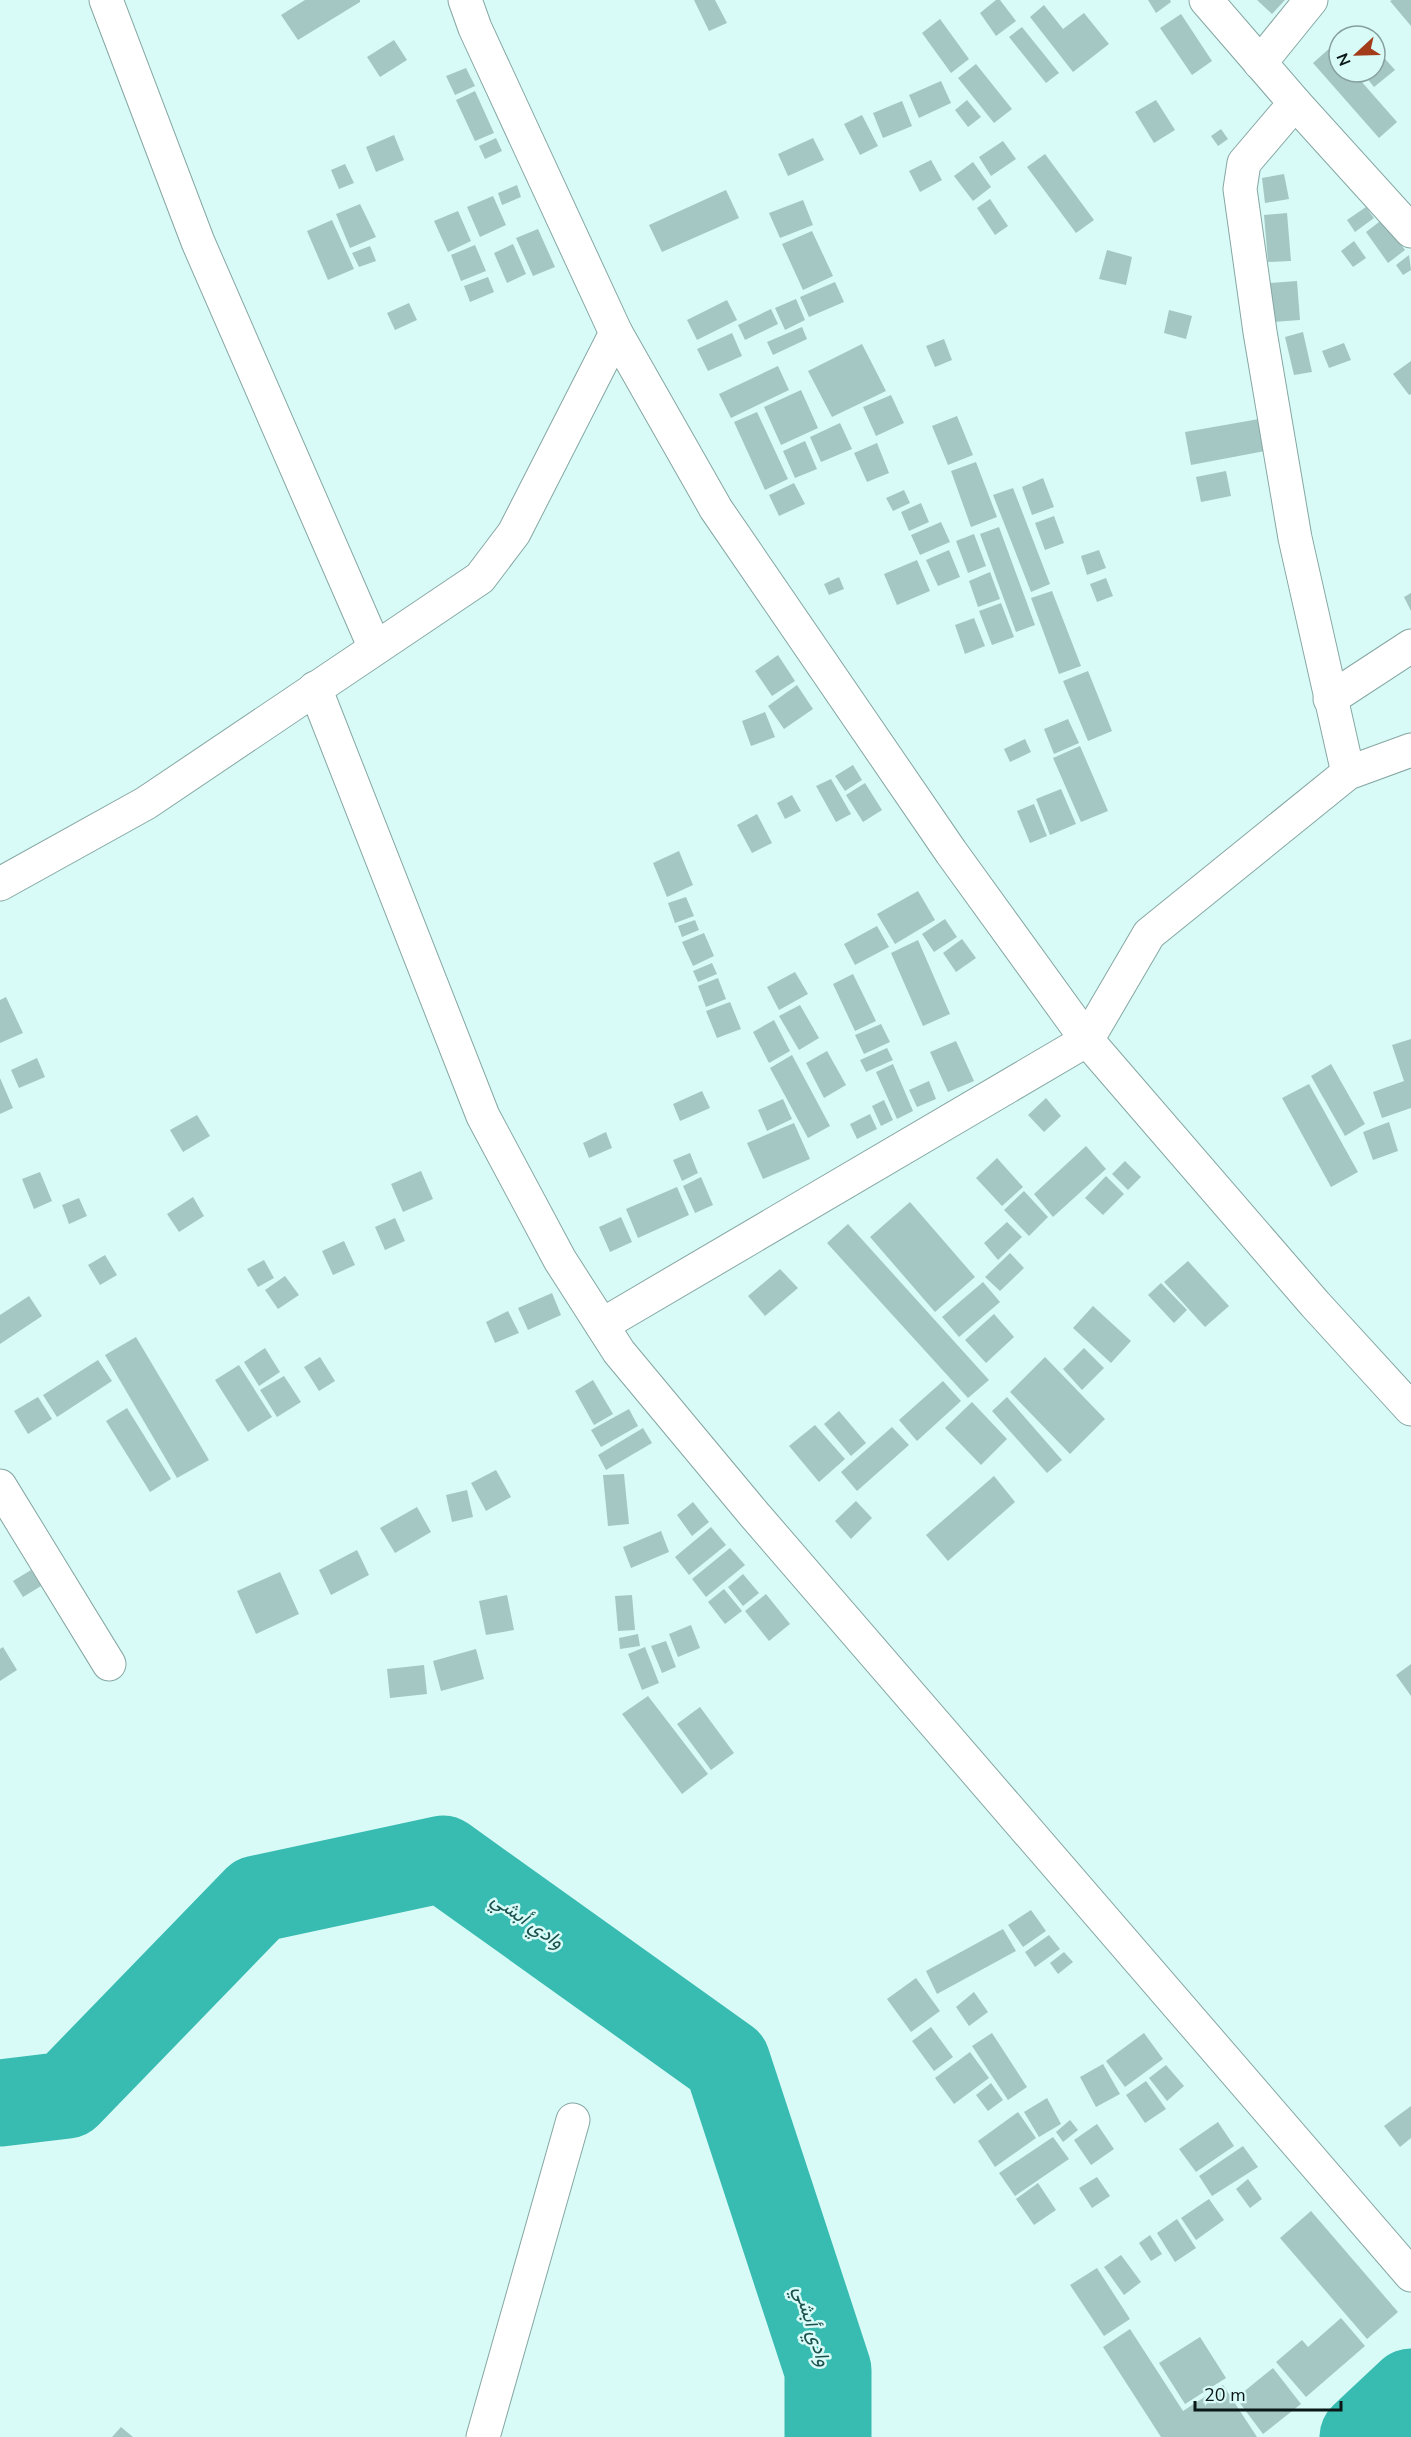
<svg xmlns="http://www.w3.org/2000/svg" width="1411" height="2437" font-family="'Nunito Sans',Vazirmatn,sans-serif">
<rect width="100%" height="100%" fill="#d8fbf7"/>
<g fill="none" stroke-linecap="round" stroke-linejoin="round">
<g stroke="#38bbb1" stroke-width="87">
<polyline points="0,2103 67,2095 257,1899 443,1859 727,2062 828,2370 828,2437"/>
<polyline points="1363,2437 1411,2392"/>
</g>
</g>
<g fill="#a5c7c3">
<polygon points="305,0 360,0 360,2 298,40 281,15"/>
<polygon points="694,0 715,0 727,23 709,31"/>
<polygon points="996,0 1000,0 1016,21 996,36 980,13"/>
<polygon points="1148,0 1170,0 1171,2 1156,13"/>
<polygon points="1257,0 1285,0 1272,14"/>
<polygon points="1392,0 1411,0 1411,26 1390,1"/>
<polygon points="1044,5 1063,29 1084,13 1109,44 1073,72 1030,17"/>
<polygon points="1181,14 1212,61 1192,75 1160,28"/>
<polygon points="940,19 969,59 951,73 922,33"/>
<polygon points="1022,27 1059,73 1046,83 1009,37"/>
<polygon points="394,40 407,60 380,77 367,57"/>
<polygon points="1331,47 1339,56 1339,72 1353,72 1397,122 1379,138 1313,63"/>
<polygon points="1378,51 1395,70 1374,87 1362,72 1375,72 1375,53"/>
<polygon points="976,64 1012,109 994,123 958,78"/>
<polygon points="466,68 475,86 455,95 446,76"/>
<polygon points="941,81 951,103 919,118 909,95"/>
<polygon points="475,91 494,133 475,141 456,100"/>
<polygon points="967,100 981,117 968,127 955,110"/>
<polygon points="1156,100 1175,130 1154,143 1135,112"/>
<polygon points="902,101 912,126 883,138 873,113"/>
<polygon points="862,115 878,146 860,155 844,124"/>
<polygon points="1221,129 1228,139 1218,146 1211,136"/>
<polygon points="394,135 404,160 376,172 366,147"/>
<polygon points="496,138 502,151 485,159 479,146"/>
<polygon points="813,138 824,160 788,176 778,154"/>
<polygon points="1003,141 1016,159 991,176 979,157"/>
<polygon points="1045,154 1094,220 1076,233 1027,167"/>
<polygon points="931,160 942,180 920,192 909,171"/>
<polygon points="973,162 991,187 973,201 954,176"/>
<polygon points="345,164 354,183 339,189 331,170"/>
<polygon points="1284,174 1289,199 1265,203 1262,178"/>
<polygon points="517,185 521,197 502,205 498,193"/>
<polygon points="726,190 739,218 662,252 649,225"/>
<polygon points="493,196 506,225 480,237 467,207"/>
<polygon points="990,199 1008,226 995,235 977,208"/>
<polygon points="803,200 813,225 780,238 769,213"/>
<polygon points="360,204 376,237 350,248 336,214"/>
<polygon points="1366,207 1374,218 1355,232 1347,220"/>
<polygon points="458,211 471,241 448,252 434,221"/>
<polygon points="1287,213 1291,261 1268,262 1264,215"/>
<polygon points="1383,219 1405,250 1388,263 1366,232"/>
<polygon points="332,220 354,269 328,280 307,231"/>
<polygon points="538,229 555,267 533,276 516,238"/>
<polygon points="812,231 833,276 803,290 782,244"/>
<polygon points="1354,241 1366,258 1353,267 1341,251"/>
<polygon points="513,244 526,274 507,283 494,253"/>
<polygon points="475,245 486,271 461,281 451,255"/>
<polygon points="370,246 376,261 359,267 352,253"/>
<polygon points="1107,250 1132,257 1126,285 1099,279"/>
<polygon points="1409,255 1411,270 1403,275 1396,265"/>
<polygon points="488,277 494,292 470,302 464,286"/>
<polygon points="1297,281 1300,320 1273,322 1269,283"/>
<polygon points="835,282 844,302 809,317 800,297"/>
<polygon points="796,299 805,320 785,330 775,308"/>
<polygon points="727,300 737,320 697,340 687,320"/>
<polygon points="409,303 417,320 395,330 387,313"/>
<polygon points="771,309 778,324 745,340 738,325"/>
<polygon points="1169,310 1192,316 1186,339 1164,333"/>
<polygon points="802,327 807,339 773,355 767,342"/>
<polygon points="1303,332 1312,372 1294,375 1285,337"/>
<polygon points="732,333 742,356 708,371 697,349"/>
<polygon points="944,339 952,360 935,367 926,346"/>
<polygon points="1344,343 1351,360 1329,368 1322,351"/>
<polygon points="862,344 886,391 832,417 808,371"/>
<polygon points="1411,361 1411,394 1409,395 1393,374"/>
<polygon points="778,366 789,390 731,418 719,394"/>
<polygon points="801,390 818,428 781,445 764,407"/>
<polygon points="891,395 904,423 876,436 863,407"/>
<polygon points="757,412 788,479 765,490 734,422"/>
<polygon points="957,416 973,455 948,465 932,426"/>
<polygon points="1259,419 1265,451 1191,465 1185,432"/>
<polygon points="840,423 852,449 821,462 810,437"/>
<polygon points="805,441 817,469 795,478 783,451"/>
<polygon points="877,443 889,473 867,482 854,453"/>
<polygon points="976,462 997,517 971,527 951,471"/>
<polygon points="1226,471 1231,496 1201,502 1196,477"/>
<polygon points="1043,478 1054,507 1032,515 1022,487"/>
<polygon points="794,483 805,504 779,516 769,495"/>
<polygon points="1013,488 1050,584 1031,592 993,495"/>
<polygon points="904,490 910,503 893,511 886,498"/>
<polygon points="921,503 929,522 909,531 901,512"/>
<polygon points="1054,516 1064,543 1045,550 1035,523"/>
<polygon points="941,522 950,542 920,555 911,535"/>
<polygon points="999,527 1035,625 1016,632 980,534"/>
<polygon points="974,534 986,566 968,573 956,541"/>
<polygon points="949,550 960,577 938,586 926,560"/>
<polygon points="1099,550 1106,568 1087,575 1081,556"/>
<polygon points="917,560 930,591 897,605 884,574"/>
<polygon points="990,572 1000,599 978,607 969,581"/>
<polygon points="839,577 844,589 829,595 824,584"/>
<polygon points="1106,578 1113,596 1097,602 1090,584"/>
<polygon points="1052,591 1081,666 1059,674 1031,598"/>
<polygon points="1411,593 1411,611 1404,597"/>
<polygon points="1001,603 1014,637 992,645 979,611"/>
<polygon points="974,618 985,646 965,654 955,625"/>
<polygon points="778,655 795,681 772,696 755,671"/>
<polygon points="1088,671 1112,731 1088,741 1063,681"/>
<polygon points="797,685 813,709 784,729 768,706"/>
<polygon points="765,712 775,737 751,746 742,721"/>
<polygon points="1068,719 1079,743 1054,754 1044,729"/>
<polygon points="1025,739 1031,752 1010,762 1004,749"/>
<polygon points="1080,746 1108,811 1081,822 1053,758"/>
<polygon points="853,765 862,780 845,791 835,776"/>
<polygon points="831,779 851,814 836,822 816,786"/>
<polygon points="865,783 882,810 863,822 846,795"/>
<polygon points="1061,789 1076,824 1050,835 1036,799"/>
<polygon points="792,795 801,811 785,819 777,803"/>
<polygon points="1034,804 1047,836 1030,843 1017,811"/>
<polygon points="757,814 772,843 752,853 737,825"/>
<polygon points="679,851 693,885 667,897 653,863"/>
<polygon points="918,891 935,920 895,944 877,914"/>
<polygon points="686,897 694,916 675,923 668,903"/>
<polygon points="945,919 957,937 934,952 922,934"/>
<polygon points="695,920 699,930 682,937 678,926"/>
<polygon points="877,926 889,947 855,965 844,944"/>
<polygon points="704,933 714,956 693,966 682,942"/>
<polygon points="962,939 976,958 956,972 943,953"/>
<polygon points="918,940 950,1014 923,1026 891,953"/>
<polygon points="712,963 717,974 698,982 693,971"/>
<polygon points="795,972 808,994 779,1010 767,987"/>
<polygon points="853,974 876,1021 855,1031 833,984"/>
<polygon points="718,978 726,999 706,1007 698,986"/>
<polygon points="6,997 23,1033 0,1043 0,1000"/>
<polygon points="730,1002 741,1029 717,1038 706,1011"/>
<polygon points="800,1005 819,1038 799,1050 779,1016"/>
<polygon points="774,1020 790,1051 769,1063 753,1032"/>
<polygon points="881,1024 890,1042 864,1054 855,1035"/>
<polygon points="1411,1039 1411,1108 1382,1118 1373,1092 1404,1081 1392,1045"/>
<polygon points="956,1041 974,1081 948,1092 930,1052"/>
<polygon points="887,1048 893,1060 866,1072 860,1060"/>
<polygon points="827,1051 846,1085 824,1098 806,1063"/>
<polygon points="792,1055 830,1126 808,1138 770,1068"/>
<polygon points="37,1058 45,1077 19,1088 11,1070"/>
<polygon points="893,1064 913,1111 897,1119 876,1072"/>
<polygon points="1331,1064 1365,1124 1345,1136 1311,1076"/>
<polygon points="0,1078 13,1108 0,1114"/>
<polygon points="929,1081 936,1099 917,1107 909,1090"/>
<polygon points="1309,1084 1358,1172 1331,1187 1282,1098"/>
<polygon points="702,1091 710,1108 680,1121 673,1104"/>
<polygon points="1046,1098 1061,1116 1044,1132 1028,1115"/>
<polygon points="783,1099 792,1119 767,1131 758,1110"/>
<polygon points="884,1100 893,1120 881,1126 872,1106"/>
<polygon points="870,1114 877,1129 857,1139 850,1124"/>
<polygon points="197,1115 210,1136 183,1152 170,1130"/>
<polygon points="1389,1122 1398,1151 1373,1160 1363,1132"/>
<polygon points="794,1123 810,1159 763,1179 747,1143"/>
<polygon points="606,1132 612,1148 589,1158 583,1143"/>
<polygon points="1086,1146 1106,1169 1053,1217 1034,1194"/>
<polygon points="690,1153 698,1173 682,1181 673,1160"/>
<polygon points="997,1158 1023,1187 1002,1206 976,1178"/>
<polygon points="1125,1161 1141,1177 1128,1190 1112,1174"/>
<polygon points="421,1171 433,1199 403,1212 391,1184"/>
<polygon points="40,1172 52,1201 34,1209 22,1179"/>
<polygon points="1106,1176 1124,1194 1103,1215 1085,1198"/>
<polygon points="701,1177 713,1205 695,1213 683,1186"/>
<polygon points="677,1187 689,1215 638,1238 626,1209"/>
<polygon points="1024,1191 1048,1217 1029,1236 1004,1210"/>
<polygon points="193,1197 204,1216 179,1232 167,1214"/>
<polygon points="79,1198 87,1216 69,1224 62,1205"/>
<polygon points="910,1202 975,1277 935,1312 870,1237"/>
<polygon points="621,1217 632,1242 610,1252 599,1227"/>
<polygon points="395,1218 405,1241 385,1250 375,1227"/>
<polygon points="1007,1222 1022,1237 998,1260 984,1243"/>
<polygon points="848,1224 989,1380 968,1398 827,1243"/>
<polygon points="344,1241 355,1265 333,1275 322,1251"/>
<polygon points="1010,1253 1024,1268 1000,1291 985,1277"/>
<polygon points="105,1255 117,1275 100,1285 88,1265"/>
<polygon points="264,1260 274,1278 258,1287 247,1269"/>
<polygon points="1188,1261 1229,1306 1205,1327 1164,1282"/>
<polygon points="780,1269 798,1288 765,1316 748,1296"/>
<polygon points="285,1276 299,1295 278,1309 265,1290"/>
<polygon points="983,1282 1000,1302 959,1337 942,1317"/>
<polygon points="1161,1283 1187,1310 1174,1323 1148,1295"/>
<polygon points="552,1293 561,1315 528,1330 518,1308"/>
<polygon points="29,1296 42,1316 0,1344 0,1315"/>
<polygon points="1093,1306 1131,1341 1111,1363 1073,1328"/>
<polygon points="508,1311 519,1333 495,1343 486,1322"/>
<polygon points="994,1314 1014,1337 986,1363 965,1340"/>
<polygon points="136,1337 209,1460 177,1478 105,1355"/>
<polygon points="265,1348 280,1372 259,1386 244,1362"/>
<polygon points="1084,1348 1104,1368 1082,1390 1063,1369"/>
<polygon points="320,1357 335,1381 319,1391 304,1367"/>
<polygon points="1045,1357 1105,1419 1070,1454 1010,1392"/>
<polygon points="98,1360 112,1381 57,1417 43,1395"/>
<polygon points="239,1365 272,1417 248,1432 215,1380"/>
<polygon points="284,1376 301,1402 277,1417 260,1390"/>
<polygon points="593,1380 613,1414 594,1425 575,1391"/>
<polygon points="943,1381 961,1401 917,1441 899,1420"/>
<polygon points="38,1397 52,1419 28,1434 14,1411"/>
<polygon points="1007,1397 1062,1460 1047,1473 992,1411"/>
<polygon points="972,1402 1007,1439 981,1465 945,1428"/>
<polygon points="127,1408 171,1479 150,1492 106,1421"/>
<polygon points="629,1409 638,1426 601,1447 591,1430"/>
<polygon points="839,1411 866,1443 851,1456 824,1424"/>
<polygon points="815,1425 845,1459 819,1482 789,1446"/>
<polygon points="892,1427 909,1445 857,1491 841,1472"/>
<polygon points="643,1428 652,1443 606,1470 598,1455"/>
<polygon points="496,1470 511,1497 486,1511 471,1483"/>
<polygon points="624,1474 629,1524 608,1526 603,1475"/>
<polygon points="994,1476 1015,1502 948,1561 926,1535"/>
<polygon points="467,1490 473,1517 452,1522 446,1495"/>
<polygon points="856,1501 872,1518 851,1539 835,1521"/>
<polygon points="693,1502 709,1522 692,1536 677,1515"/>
<polygon points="417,1507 431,1532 395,1553 380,1528"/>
<polygon points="711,1527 726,1545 689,1575 675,1557"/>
<polygon points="661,1531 669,1552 631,1568 623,1547"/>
<polygon points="730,1548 745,1565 706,1597 692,1579"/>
<polygon points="357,1550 369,1575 331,1595 319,1570"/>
<polygon points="31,1570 41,1586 23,1597 13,1581"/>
<polygon points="280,1572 299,1614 256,1634 237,1591"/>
<polygon points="743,1574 759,1593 743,1606 728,1587"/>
<polygon points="724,1589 742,1611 725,1624 708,1602"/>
<polygon points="766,1594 790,1624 769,1641 745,1611"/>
<polygon points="507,1595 514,1630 486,1635 479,1601"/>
<polygon points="632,1595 635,1630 618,1631 615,1596"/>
<polygon points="691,1625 700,1648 678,1657 669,1634"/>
<polygon points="638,1634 640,1646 620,1649 619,1638"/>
<polygon points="666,1641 676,1667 662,1673 651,1646"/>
<polygon points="3,1647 17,1670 0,1681 0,1649"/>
<polygon points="645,1647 659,1683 642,1690 628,1654"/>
<polygon points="476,1649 484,1679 441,1691 433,1661"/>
<polygon points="1411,1664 1411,1696 1396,1675"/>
<polygon points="424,1665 427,1694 390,1698 387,1669"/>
<polygon points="648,1696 708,1774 682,1794 622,1714"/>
<polygon points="700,1707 734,1753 711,1770 677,1724"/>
<polygon points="1031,1910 1046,1931 1023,1947 1008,1925"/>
<polygon points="1003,1929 1016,1951 937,1994 926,1971"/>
<polygon points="1049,1935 1060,1949 1035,1967 1025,1952"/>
<polygon points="1064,1952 1073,1962 1058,1974 1050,1963"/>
<polygon points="916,1978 940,2011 911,2032 887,1999"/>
<polygon points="974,1992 988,2012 969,2026 956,2007"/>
<polygon points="931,2027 953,2057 934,2071 912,2041"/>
<polygon points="992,2033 1027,2087 1008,2100 972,2046"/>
<polygon points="1144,2033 1163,2059 1125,2087 1106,2061"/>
<polygon points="970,2052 989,2078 954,2104 935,2078"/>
<polygon points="1103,2064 1120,2094 1096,2107 1080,2077"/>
<polygon points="1166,2065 1184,2086 1167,2101 1149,2078"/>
<polygon points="1146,2081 1166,2109 1145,2123 1126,2095"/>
<polygon points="991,2083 1003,2100 988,2111 976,2095"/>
<polygon points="1047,2098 1061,2124 1039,2137 1024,2112"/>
<polygon points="1411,2106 1411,2138 1400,2147 1384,2126"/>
<polygon points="1018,2112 1036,2138 995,2167 978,2141"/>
<polygon points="1070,2120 1078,2130 1063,2142 1056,2132"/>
<polygon points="1218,2122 1234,2146 1196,2172 1179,2149"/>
<polygon points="1097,2124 1114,2149 1091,2165 1074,2140"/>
<polygon points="1053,2137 1069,2159 1015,2196 999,2173"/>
<polygon points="1243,2146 1258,2167 1212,2196 1199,2176"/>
<polygon points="1097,2177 1110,2196 1092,2208 1079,2188"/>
<polygon points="1248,2179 1262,2199 1250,2208 1236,2189"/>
<polygon points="1038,2183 1056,2210 1034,2225 1016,2199"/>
<polygon points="1209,2199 1224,2220 1196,2240 1181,2218"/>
<polygon points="1311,2211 1398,2312 1367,2339 1280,2238"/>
<polygon points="1177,2219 1196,2248 1175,2262 1157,2233"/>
<polygon points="1150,2235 1162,2254 1151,2261 1139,2243"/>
<polygon points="1121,2255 1141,2282 1124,2295 1104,2267"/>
<polygon points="1097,2268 1130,2319 1104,2336 1070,2285"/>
<polygon points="1341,2318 1365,2346 1306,2397 1276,2362 1302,2340 1308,2347"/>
<polygon points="1130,2329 1183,2411 1223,2385 1257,2437 1161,2437 1103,2347"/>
<polygon points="1200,2337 1226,2378 1185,2404 1159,2363"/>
<polygon points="1273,2368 1301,2404 1263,2434 1236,2398"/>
<polygon points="121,2427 133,2437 112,2437"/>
</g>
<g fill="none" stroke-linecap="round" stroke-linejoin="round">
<g stroke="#86a7a3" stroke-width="35">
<g id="minor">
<polyline points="106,0 198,242 375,648"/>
<polyline points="465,0 475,28 616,333 716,509 951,852 1087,1040 1315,1304 1411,1409"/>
<polyline points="1206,0 1295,103 1411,231"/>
<polyline points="1260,63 1311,0"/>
<polyline points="1295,103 1244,163 1240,189 1260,332 1295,538 1348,773"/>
<polyline points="315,688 483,1116 560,1260 619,1352 753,1513 1411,2275"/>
<polyline points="1330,699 1411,646"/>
<polyline points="0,884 146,803 480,578 514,533 616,333"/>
<polyline points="602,1325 1087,1040 1149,934 1348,773 1411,750"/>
<polyline points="0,1486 109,1664"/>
<polyline points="483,2437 573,2120"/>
</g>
</g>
<use href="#minor" stroke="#fff" stroke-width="33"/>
</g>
<g text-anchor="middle" stroke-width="5" stroke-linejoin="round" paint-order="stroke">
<g font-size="20" font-style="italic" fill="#1b514d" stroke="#d8fbf7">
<text transform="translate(528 1920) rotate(35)" y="7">وادي أبشي</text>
<text transform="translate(813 2326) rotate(73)" y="7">وادي أبشي</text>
</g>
</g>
<g transform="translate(1357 54) rotate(248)"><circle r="28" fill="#d8fbf7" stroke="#86a09d" stroke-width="1.5"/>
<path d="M0-4.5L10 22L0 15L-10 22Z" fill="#a33c1a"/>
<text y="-9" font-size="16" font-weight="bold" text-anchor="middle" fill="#0b1817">N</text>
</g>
<path d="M1195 2401v9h146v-9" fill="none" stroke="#0b1817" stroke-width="3"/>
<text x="1204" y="2401" font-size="18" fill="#0b1817" stroke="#d8fbf7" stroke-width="4.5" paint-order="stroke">20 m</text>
</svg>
